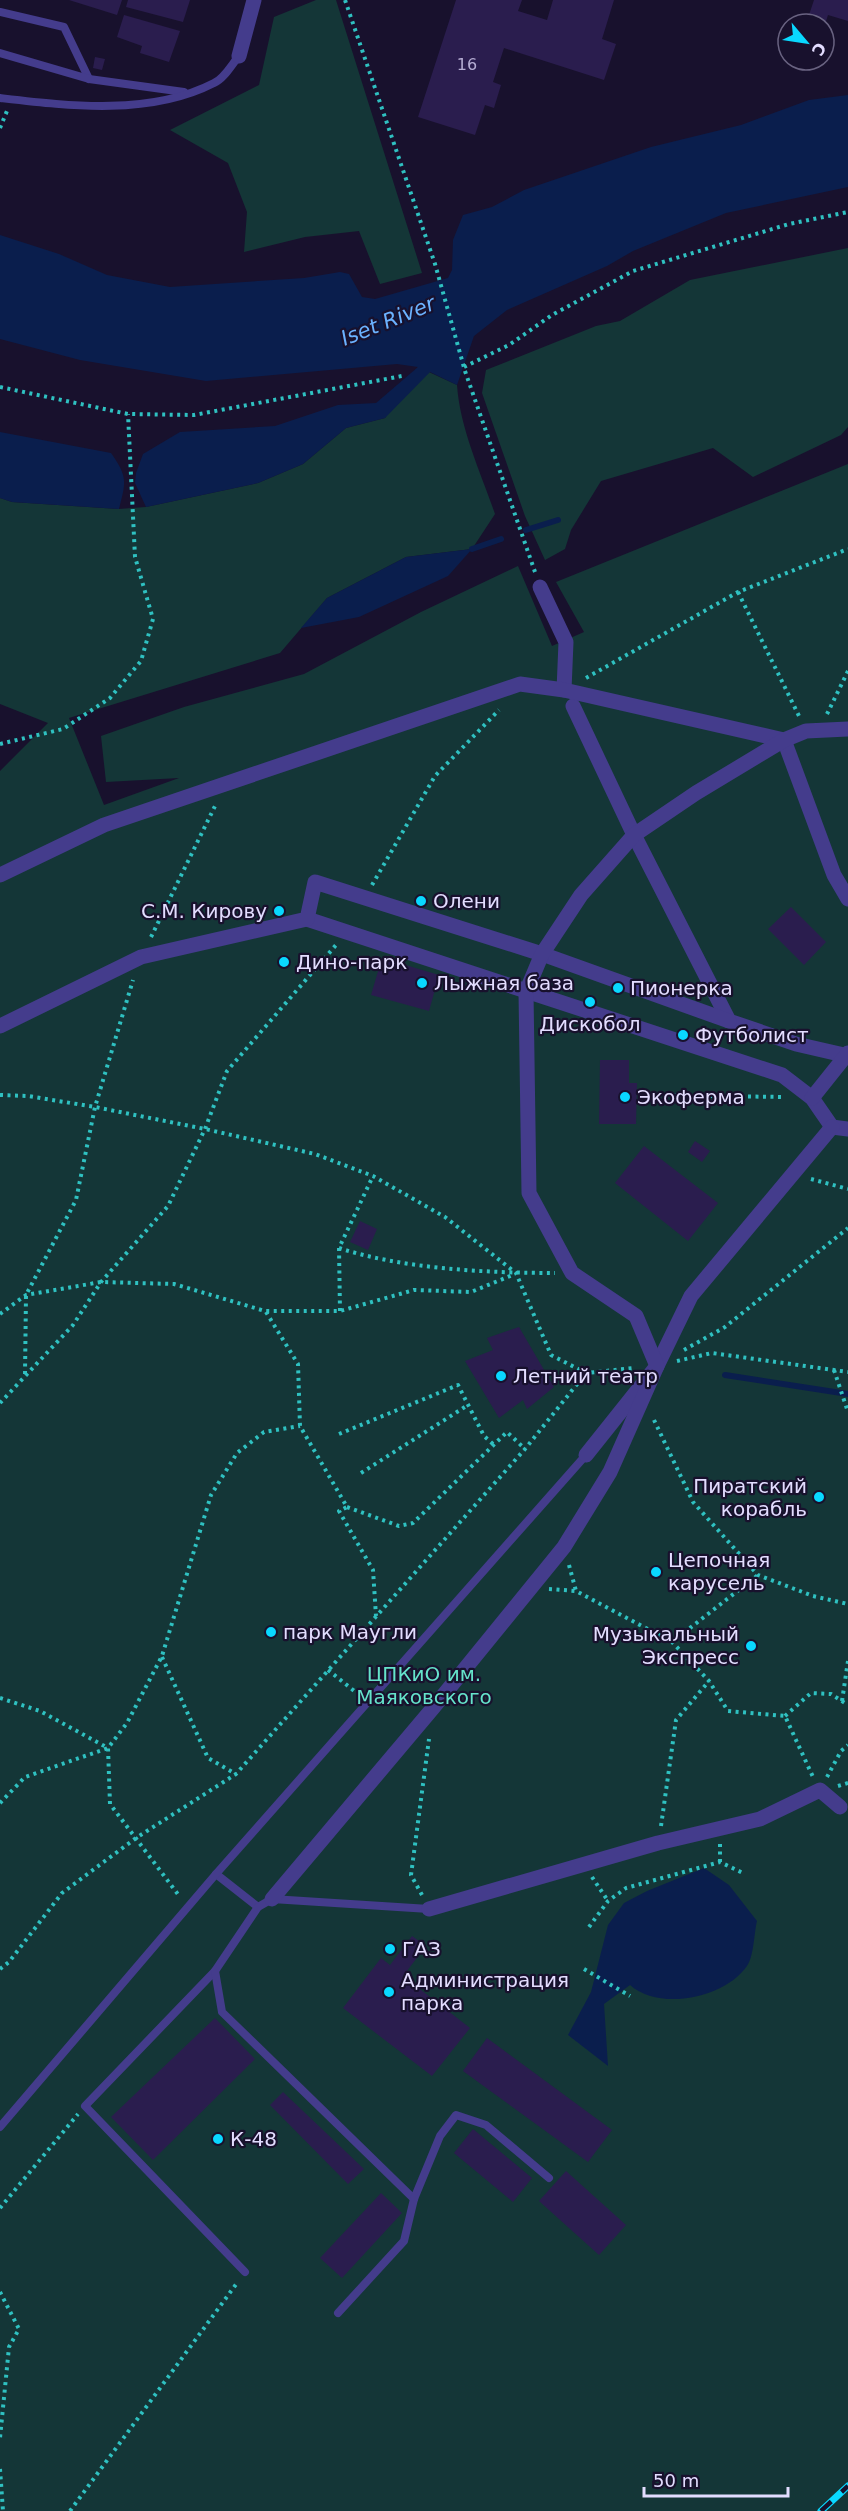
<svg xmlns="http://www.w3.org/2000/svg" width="848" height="2511" font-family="'DejaVu Sans',sans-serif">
<rect width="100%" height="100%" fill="#18112d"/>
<g fill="#143637">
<polygon points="316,0 336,0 422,273 380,284 359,231 305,237 244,252 247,212 228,163 170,130 259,85 274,17"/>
<polygon points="848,248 848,427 841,435 753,477 713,448 601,481 571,530 565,549 545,560 525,516 482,393 486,370 596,326 620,321 690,280"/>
<path d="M418,367L457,385C460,429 481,473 495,514L472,549L406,557L327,598L280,653L69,718L104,805L179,778L106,782L101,736L184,707L304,674L421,612L518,566L552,646L584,632L556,582L848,464V2511H0V771L48,723L0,704V498L12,502L119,509L146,507L258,483L303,464L346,428L385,418Z"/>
</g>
<g fill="#0a1e4d">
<polygon points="848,95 848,187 726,213 633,251 607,266 507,310 474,336 457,385 430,372 385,418 346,428 303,464 258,483 146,507 135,483 136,473 143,454 180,432 275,426 338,405 376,403 418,367 397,364 206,381 80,360 0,339 0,235 59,254 107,275 170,287 304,278 340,272 349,274 362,297 375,299 448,278 452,270 453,240 463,215 492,207 524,190 651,147 741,125 809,100"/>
<path d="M0,432L111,453C128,477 126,482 119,509L12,502L0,498Z"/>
<polygon points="472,549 448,576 359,617 301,628 327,598 406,557"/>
<path d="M704,1868L729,1885L757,1921C754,1933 754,1956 747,1966C724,1999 659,2011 630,1985L604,2004L608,2066L568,2035L591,1992L608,1925L624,1903L647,1891Z"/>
</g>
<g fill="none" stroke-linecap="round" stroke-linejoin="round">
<g stroke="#0a1e4d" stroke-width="6">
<polyline points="526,530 558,520"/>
<polyline points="472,549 501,539"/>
<polyline points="725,1375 848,1394"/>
</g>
</g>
<g fill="#2a1d4e">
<polygon points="69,0 122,0 117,15"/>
<polygon points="128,0 190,0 183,22 126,7"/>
<polygon points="456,0 522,0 518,11 547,20 553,0 614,0 602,39 616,44 604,80 504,48 493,82 501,85 494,108 485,105 475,135 418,117"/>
<polygon points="814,0 848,0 848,21 828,15 825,24 807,21"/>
<polygon points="124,15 180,31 169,62 140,53 142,46 117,37"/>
<polygon points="95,57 105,59 102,70 93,68"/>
<polygon points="791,907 826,942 804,965 768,929"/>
<polygon points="382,958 439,975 429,1011 371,995"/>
<polygon points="600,1060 629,1060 629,1083 637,1083 636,1124 599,1124"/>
<polygon points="695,1141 710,1151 702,1162 688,1152"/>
<polygon points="644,1146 718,1203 688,1241 615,1183"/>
<polygon points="360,1221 377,1229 368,1250 350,1242"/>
<polygon points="519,1327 554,1387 527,1409 523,1400 499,1418 465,1361 493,1350 487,1338"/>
<polygon points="412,1936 426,1946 403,1976 470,2028 432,2076 343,2008 381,1958 390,1965"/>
<polygon points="215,2018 255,2059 153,2160 111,2117"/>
<polygon points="487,2038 612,2130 588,2162 463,2071"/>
<polygon points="283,2092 364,2169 348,2184 270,2105"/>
<polygon points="473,2129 532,2178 513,2202 454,2153"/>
<polygon points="566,2171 626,2225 599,2255 539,2201"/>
<polygon points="381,2193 402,2213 342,2278 320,2258"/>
</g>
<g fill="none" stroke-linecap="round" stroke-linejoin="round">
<g stroke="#2fc1c1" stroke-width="4" stroke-dasharray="3 4.5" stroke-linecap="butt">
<polyline points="345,0 435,264 465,371 535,572"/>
<polyline points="0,128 7,111"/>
<polyline points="464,367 509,345 552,315 633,271 789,224 848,212"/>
<polyline points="0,387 128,414 194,415 402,376"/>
<polyline points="738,592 800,718"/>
<polyline points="586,678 738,592 848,549"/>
<polyline points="827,714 848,671"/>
<polyline points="0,744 63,729 110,698 141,661 153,619 135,557 128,414"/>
<polyline points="372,885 435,776 499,710"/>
<polyline points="151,937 216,804"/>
<polyline points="0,1095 28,1096 95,1107 205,1129 315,1154 373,1176 445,1217 516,1273 551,1355 586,1373 634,1368"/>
<polyline points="643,1095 783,1097"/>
<polyline points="811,1179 848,1189"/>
<path d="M339,1248C403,1269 488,1273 555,1273"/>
<polyline points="340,1311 339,1248 373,1176"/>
<polyline points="266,1312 298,1364 300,1426 347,1507 339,1511 373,1570 376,1616"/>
<polyline points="0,1314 26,1295 101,1282 174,1284 265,1311 340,1311 414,1290 471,1292 515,1274"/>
<polyline points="684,1350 725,1327 848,1228"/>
<polyline points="677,1361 712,1353 848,1372"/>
<polyline points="834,1370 848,1412"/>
<polyline points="25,1374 26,1295 76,1200 95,1107 133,980"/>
<polyline points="0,1403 73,1325 101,1282 168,1206 205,1129 227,1071 336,945"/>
<polyline points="654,1420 693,1502 758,1575 813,1596 848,1604"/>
<polyline points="339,1434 458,1385 484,1436 494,1445"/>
<polyline points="361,1473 468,1405"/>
<polyline points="347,1507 399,1526 413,1523 507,1432 525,1449"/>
<polyline points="569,1565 576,1591 672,1642 709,1681 728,1711 785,1716 813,1777"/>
<polyline points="549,1589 576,1591"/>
<polyline points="672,1642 758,1575"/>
<polyline points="162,1657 208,1758 236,1774"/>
<polyline points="328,1670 358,1694"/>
<polyline points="0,1698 40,1711 108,1748 110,1804 180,1897"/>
<polyline points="842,1701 848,1661"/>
<polyline points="785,1716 811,1693 831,1694 848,1705"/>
<polyline points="827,1777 841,1751 848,1745"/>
<polyline points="838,1786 848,1783"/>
<polyline points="0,1803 25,1777 108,1748 127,1723 162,1656 211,1495 237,1453 264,1432 300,1426"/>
<polyline points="661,1826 676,1720 709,1681"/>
<polyline points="720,1862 720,1844"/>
<polyline points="592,1877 608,1901"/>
<polyline points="422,1895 411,1875 429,1739"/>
<polyline points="589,1927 608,1901 626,1888 720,1862 745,1874"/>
<polyline points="0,1969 9,1962 62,1893 136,1838 236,1774 525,1449 586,1373"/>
<polyline points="584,1969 630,1996"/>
<polyline points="0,2208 78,2114"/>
<polyline points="0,2292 19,2329 9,2347 0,2438"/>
<polyline points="0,2469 3,2511"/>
<polyline points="70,2511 237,2283"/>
</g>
<g stroke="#443c8c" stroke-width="8">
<polyline points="0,12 64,27 89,79"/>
<polyline points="0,53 89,79 184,92"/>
<path d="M0,98C69,106 150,116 214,83C224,79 232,64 239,56"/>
<polyline points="216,1874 258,1907"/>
<polyline points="215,1971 85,2106 245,2272"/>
<polyline points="0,2127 216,1874 586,1455"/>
<polyline points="414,2199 222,2012 215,1971 258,1907 272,1899 429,1909"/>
<polyline points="338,2313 404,2241 414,2199 440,2136 456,2115 486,2125 549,2178"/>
</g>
<g stroke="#443c8c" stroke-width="15">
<polyline points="239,56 254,0"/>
<polyline points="540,587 566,642 564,690"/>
<polyline points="573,706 634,835 729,1021 796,1044 848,1056"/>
<polyline points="0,875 104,825 520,684 564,690 784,740 834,875 848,899"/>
<polyline points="307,919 782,1075 812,1098 832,1127 848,1129"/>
<polyline points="0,1026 141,957 307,919 315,882 542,954 729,1021"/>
<polyline points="812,1098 848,1053"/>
<polyline points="586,1455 657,1366 691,1296 832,1127"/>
<polyline points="272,1899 433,1708 564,1547 610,1472 657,1366 636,1316 572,1273 529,1193 526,992 542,954 581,895 634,835 696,793 784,740 806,731 848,729"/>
<polyline points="429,1909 658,1843 760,1819 820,1790 840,1807"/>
</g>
<g stroke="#09d8ff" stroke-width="7">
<polyline id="rail" points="821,2511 848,2486"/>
</g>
<use href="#rail" stroke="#18112d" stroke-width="4.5" stroke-dasharray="14" stroke-linecap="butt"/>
</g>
<g fill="#09d8ff" stroke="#18112d" stroke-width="2">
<circle cx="421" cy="901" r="6"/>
<circle cx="279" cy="911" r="6"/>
<circle cx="284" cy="962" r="6"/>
<circle cx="422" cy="983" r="6"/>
<circle cx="618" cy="988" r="6"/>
<circle cx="590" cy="1002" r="6"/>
<circle cx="683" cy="1035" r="6"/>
<circle cx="625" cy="1097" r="6"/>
<circle cx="501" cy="1376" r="6"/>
<circle cx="819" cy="1497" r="6"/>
<circle cx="656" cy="1572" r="6"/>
<circle cx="271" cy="1632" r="6"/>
<circle cx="751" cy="1646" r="6"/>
<circle cx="390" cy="1949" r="6"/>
<circle cx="389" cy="1992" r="6"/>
<circle cx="218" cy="2139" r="6"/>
</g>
<g text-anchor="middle" stroke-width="4.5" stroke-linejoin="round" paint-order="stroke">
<g font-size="16" fill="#b5add3">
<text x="467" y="70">16</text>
</g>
<g font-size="20" fill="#e3ddff" stroke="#18112d" text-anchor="start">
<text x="433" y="908">Олени</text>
<text x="267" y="918" text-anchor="end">С.М. Кирову</text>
<text x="296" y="969">Дино-парк</text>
<text x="434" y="990">Лыжная база</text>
<text x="630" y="995">Пионерка</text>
<text x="590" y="1031" text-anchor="middle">Дискобол</text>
<text x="695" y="1042">Футболист</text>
<text x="637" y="1104">Экоферма</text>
<text x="513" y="1383">Летний театр</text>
<text x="807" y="1493" text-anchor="end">Пиратский<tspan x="807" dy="23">корабль</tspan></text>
<text x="668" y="1567">Цепочная<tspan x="668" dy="23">карусель</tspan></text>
<text x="283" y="1639">парк Маугли</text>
<text x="739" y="1641" text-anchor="end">Музыкальный<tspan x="739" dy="23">Экспресс</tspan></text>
<text x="402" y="1956">ГАЗ</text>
<text x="401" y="1987">Администрация<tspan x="401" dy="23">парка</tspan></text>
<text x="230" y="2146">К-48</text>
</g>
<g font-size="20" fill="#65e3cb" stroke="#18112d">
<text x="424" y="1681">ЦПКиО им.<tspan x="424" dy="23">Маяковского</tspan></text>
</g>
<g font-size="21" font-style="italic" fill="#6bb2ff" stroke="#18112d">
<text transform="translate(388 321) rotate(-22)" y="7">Iset River</text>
</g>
</g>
<g transform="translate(806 42) rotate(119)"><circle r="28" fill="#18112d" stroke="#696381" stroke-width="1.5"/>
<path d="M0-4.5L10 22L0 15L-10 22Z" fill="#09d8ff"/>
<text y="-9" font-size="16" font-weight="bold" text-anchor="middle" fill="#e3ddff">С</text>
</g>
<path d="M644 2487v9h144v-9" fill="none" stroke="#e3ddff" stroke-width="3"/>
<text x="653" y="2487" font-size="18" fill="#e3ddff" stroke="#18112d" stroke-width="4.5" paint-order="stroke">50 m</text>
</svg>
